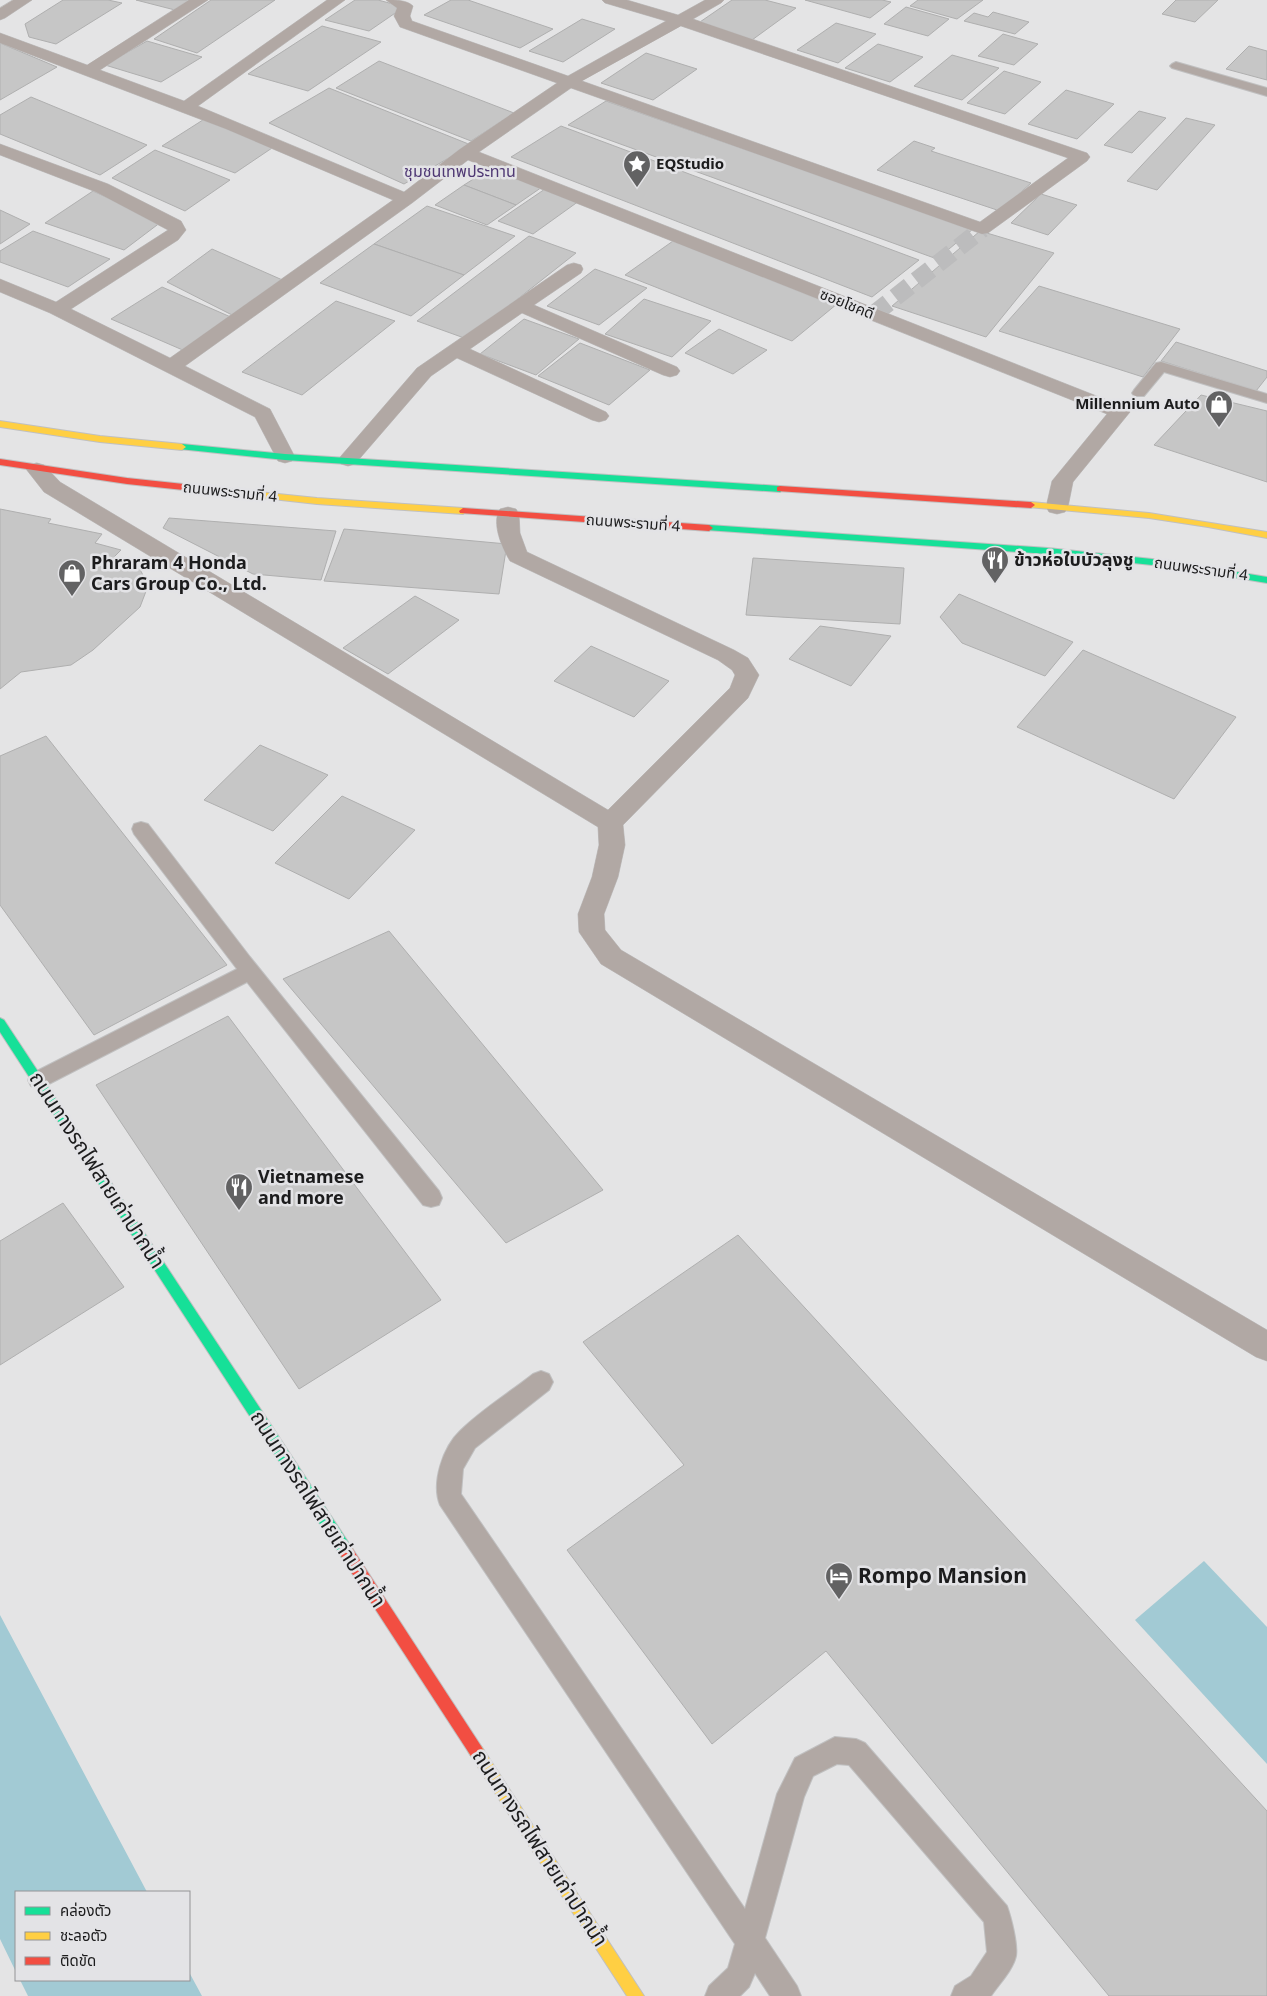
<svg xmlns="http://www.w3.org/2000/svg" width="1267" height="1996" font-family="'Noto Sans','Noto Sans Thai',sans-serif">
<rect width="100%" height="100%" fill="#e4e4e5"/>
<g fill="#a2cad4">
<polygon points="1204,1561 1267,1627 1267,1764 1135,1620"/>
<polygon points="0,1615 147,1892 16,1892 16,1972 0,1939"/>
<polygon points="189,1972 202,1996 28,1996 20,1980 189,1980"/>
</g>
<g fill="#c6c6c6" stroke="#afafaf">
<polygon points="63,0 108,0 122,3 56,44 29,37 25,24"/>
<polygon points="136,0 190,0 175,10"/>
<polygon points="211,0 275,0 197,53 154,39"/>
<polygon points="355,0 378,0 404,7 369,31 325,20"/>
<polygon points="451,0 468,0 553,29 520,48 424,15"/>
<polygon points="732,0 765,0 796,8 752,40 697,24"/>
<polygon points="805,0 882,0 891,2 870,18"/>
<polygon points="918,0 983,0 957,19 910,6"/>
<polygon points="1176,0 1218,0 1195,22 1162,14"/>
<polygon points="906,7 949,19 928,36 884,24"/>
<polygon points="993,12 1029,22 1015,34 964,21 974,13 988,17"/>
<polygon points="582,19 615,29 563,62 529,51"/>
<polygon points="836,23 876,34 838,63 797,50"/>
<polygon points="322,26 381,42 308,91 248,74"/>
<polygon points="1003,34 1038,44 1014,65 978,56"/>
<polygon points="147,41 202,57 161,82 105,65"/>
<polygon points="0,43 57,67 0,100"/>
<polygon points="878,44 923,57 890,82 845,68"/>
<polygon points="1249,46 1267,51 1267,80 1226,69"/>
<polygon points="646,53 697,69 653,100 601,83"/>
<polygon points="952,55 999,68 962,100 914,86"/>
<polygon points="379,61 514,113 471,141 336,88"/>
<polygon points="1004,71 1041,82 1005,114 967,103"/>
<polygon points="329,88 471,145 404,184 269,123"/>
<polygon points="1066,90 1114,104 1077,139 1028,124"/>
<polygon points="31,97 147,145 100,175 0,134 0,115"/>
<polygon points="606,101 973,229 937,259 568,125"/>
<polygon points="1139,111 1166,118 1132,153 1104,145"/>
<polygon points="206,118 275,146 235,173 162,146"/>
<polygon points="1186,118 1215,125 1157,190 1127,181"/>
<polygon points="561,126 919,260 872,297 511,157"/>
<polygon points="914,141 935,148 931,151 1031,183 1000,211 877,170"/>
<polygon points="155,150 230,180 185,211 112,178"/>
<polygon points="494,166 545,185 516,205 464,185"/>
<polygon points="464,185 516,205 487,225 435,205"/>
<polygon points="545,189 579,201 533,234 498,221"/>
<polygon points="93,191 161,222 124,250 45,223"/>
<polygon points="1041,194 1077,205 1048,235 1011,223"/>
<polygon points="427,206 515,236 464,275 374,244"/>
<polygon points="0,210 30,224 0,244"/>
<polygon points="33,231 110,259 68,287 0,262 0,251"/>
<polygon points="980,231 1054,253 986,337 892,306"/>
<polygon points="529,236 576,253 467,339 417,321"/>
<polygon points="673,241 837,304 792,341 625,275"/>
<polygon points="374,244 464,275 411,316 320,283"/>
<polygon points="212,249 287,282 236,317 167,282"/>
<polygon points="595,269 647,288 599,325 547,306"/>
<polygon points="1039,286 1180,329 1143,377 999,331"/>
<polygon points="162,287 233,318 185,351 111,319"/>
<polygon points="644,299 711,321 672,357 605,334"/>
<polygon points="336,301 395,321 302,395 242,372"/>
<polygon points="524,319 579,339 536,375 480,354"/>
<polygon points="719,329 767,350 733,374 685,353"/>
<polygon points="1176,342 1267,371 1267,377 1256,391 1161,361"/>
<polygon points="580,343 650,370 609,405 538,376"/>
<polygon points="1201,395 1267,411 1267,482 1154,445"/>
<polygon points="0,509 51,519 48,523 102,534 95,543 121,550 113,558 140,569 148,586 140,607 93,650 71,665 21,672 0,689"/>
<polygon points="169,518 336,531 321,580 253,574 163,528"/>
<polygon points="344,529 507,544 499,594 324,581"/>
<polygon points="753,558 904,568 900,624 746,615"/>
<polygon points="959,594 1073,642 1045,676 962,643 940,617"/>
<polygon points="415,596 459,620 388,674 343,648"/>
<polygon points="820,626 891,636 851,686 789,659"/>
<polygon points="591,646 669,681 634,717 554,681"/>
<polygon points="1083,650 1236,717 1174,799 1017,727"/>
<polygon points="46,736 227,965 94,1035 0,905 0,756"/>
<polygon points="260,745 328,775 273,831 204,800"/>
<polygon points="342,796 415,830 349,899 275,863"/>
<polygon points="389,931 603,1190 506,1243 283,979"/>
<polygon points="228,1016 441,1300 299,1389 96,1085"/>
<polygon points="63,1203 124,1287 0,1365 0,1241"/>
<polygon points="738,1235 1267,1811 1267,1996 1109,1996 826,1651 712,1744 567,1550 684,1465 583,1342"/>
</g>
<g fill="none" stroke-linecap="round" stroke-linejoin="round">
<polyline stroke="#bcbcbd" stroke-width="18" stroke-dasharray="18 9" stroke-linecap="butt" points="874,314 982,229"/>
<g stroke="#c0c0c1" stroke-width="2">
<g id="lane">
<polygon points="1176,62 1267,88 1267,96 1172,68 1170,66 1172,64"/>
<polygon points="1161,362 1267,394 1267,403 1164,372 1144,396 1134,396 1132,393 1134,390 1156,363"/>
<polygon points="141,822 148,824 250,957 439,1191 442,1198 439,1205 431,1207 423,1205 247,982 45,1086 38,1088 31,1086 28,1080 31,1074 237,969 134,834 132,829 134,824"/>
<path d="M541,1371L549,1374L553,1382L549,1390L475,1448L463,1469L461,1494L745,1909L777,1794L795,1758L835,1737L856,1739L865,1743L1007,1906C1011,1917 1018,1944 1016,1956C1013,1970 999,1984 991,1996H951L955,1986L971,1976L987,1952L984,1922L849,1765L837,1764L813,1776L804,1797L765,1938L797,1986L801,1996H770L755,1973L749,1987L740,1996H705L709,1986L728,1968L735,1944L440,1505C431,1483 443,1447 460,1431C481,1410 509,1393 533,1374Z"/>
</g>
</g>
<g stroke="#c0c0c1" stroke-width="1">
<g id="street">
<polygon points="13,0 32,0 5,18 0,20 0,8"/>
<path d="M189,0H208L100,70L184,101L327,0H345L198,106L404,192L460,149L557,83L400,27L394,16L397,8L386,0C396,0 407,0 413,6L410,16L412,21L568,76L666,21L605,3L602,0H627L678,15L705,0H724L721,3L693,19L1087,153L1090,157L1087,161L988,233L982,234L571,88L479,152L1127,408L1130,412L1073,482L1068,507L1065,512L1057,514L1049,512L1046,507L1052,481L1107,414L468,160L412,203L185,366L270,409L295,457L292,461L285,463L278,461L255,417L50,313L0,292V279L56,302L168,230L96,192L0,155V144L108,184L181,221L186,230L178,240L71,309L170,358L393,200L226,129L0,43V33L87,65ZM681,26L1068,158L980,222L582,81Z"/>
<polygon points="574,263 581,265 583,269 581,273 534,305 677,367 680,371 677,375 670,377 663,375 522,313 470,349 606,412 609,416 606,420 599,422 592,420 457,358 431,376 355,464 348,466 341,464 338,460 341,456 417,368 567,265"/>
<path d="M37,463L44,465L60,482L608,810L730,688L735,675L732,670L718,660L510,561C502,548 491,523 500,509L508,507L516,509L519,514L520,533L527,552L734,650L748,658L759,675L748,698L623,825L625,845L618,877L604,914L605,930L621,950L1267,1330V1361L1256,1357L601,964L579,932L578,914L592,877L599,845L598,827L44,492L26,469L30,465Z"/>
</g>
</g>
<g stroke="#c0c0c1" stroke-width="2">
<g id="fast">
<polygon points="182,444 285,454 780,486 784,489 780,492 285,460 179,449 179,445"/>
<polygon points="709,525 1048,548 1171,561 1267,577 1267,583 1171,567 1048,554 706,530 706,526"/>
<polygon points="0,1018 4,1020 352,1548 354,1553 352,1558 347,1560 342,1558 0,1032"/>
</g>
</g>
<g stroke="#c0c0c1" stroke-width="2">
<g id="slow">
<polygon points="0,421 100,436 182,444 186,447 182,450 100,442 0,427"/>
<polygon points="193,485 317,498 463,508 467,511 463,514 317,504 190,490 189,488"/>
<polygon points="1031,502 1149,513 1267,532 1267,538 1208,527 1149,518 1028,507 1027,505"/>
<polygon points="476,1743 481,1746 644,1996 627,1996 471,1756 468,1751 471,1746"/>
</g>
</g>
<g stroke="#c0c0c1" stroke-width="2">
<g id="jam">
<polygon points="0,459 127,478 193,485 197,488 193,491 127,484 0,465"/>
<polygon points="780,486 1031,502 1035,505 1031,508 777,491 777,487"/>
<polygon points="463,508 709,525 713,528 709,531 460,513 459,511"/>
<polygon points="347,1546 352,1548 481,1746 484,1751 481,1756 476,1759 471,1756 342,1558 340,1553 342,1548"/>
</g>
</g>
<use href="#lane" fill="#b1a8a4" fill-rule="evenodd"/>
<use href="#street" fill="#b1a8a4" fill-rule="evenodd"/>
<use href="#fast" fill="#16e098" fill-rule="evenodd"/>
<use href="#slow" fill="#ffcf43" fill-rule="evenodd"/>
<use href="#jam" fill="#f24e42" fill-rule="evenodd"/>
</g>
<defs>
<g id="sight-pin" transform="scale(1.4375)"><path d="M0 17L-7.5 6A9.5 9.5 0 1 1 7.5 6Z" fill="#626263" stroke="#e3e3e6"/><path d="M0-6L1.8-2.2L6-1.7L2.9 1.2L3.7 5.4L0 3.3L-3.7 5.4L-2.9 1.2L-6-1.7L-1.8-2.2Z" fill="#fff"/></g>
<g id="shop-pin" transform="scale(1.4375)"><path d="M0 17L-7.5 6A9.5 9.5 0 1 1 7.5 6Z" fill="#626263" stroke="#e3e3e6"/><path d="M-5-2.5h2.3a2.7 3.5 0 0 1 5.4 0H5L5.5 6h-11ZM-1.5-2.5h3a1.5 2.3 0 0 0-3 0Z" fill="#fff"/></g>
<g id="restaurant-pin" transform="scale(1.4375)"><path d="M0 17L-7.5 6A9.5 9.5 0 1 1 7.5 6Z" fill="#626263" stroke="#e3e3e6"/><path d="M-5-6h1v4h1v-4h1v4h1v-4h1v5L-1.5 .5V6h-2V.5L-5-1ZM5-6V6H3V1.5H1.5Q1.5-4 5-6Z" fill="#fff"/></g>
<g id="hotel-pin" transform="scale(1.4375)"><path d="M0 17L-7.5 6A9.5 9.5 0 1 1 7.5 6Z" fill="#626263" stroke="#e3e3e6"/><path d="M-6-4.5h1.5V1H6V5H4.5V3h-9V5H-6ZM-4 0a1.8 1.8 0 1 1 3.6 0ZM.5 0V-2.5h3Q6-2.5 6 0Z" fill="#fff"/></g>
</defs>
<g fill-rule="evenodd">
<use href="#sight-pin" x="637" y="164"/>
<use href="#shop-pin" x="1219" y="404"/>
<use href="#restaurant-pin" x="995" y="560"/>
<use href="#shop-pin" x="72" y="573"/>
<use href="#restaurant-pin" x="239" y="1187"/>
<use href="#hotel-pin" x="839" y="1576"/>
</g>
<g text-anchor="middle" stroke-width="5" stroke-linejoin="round" paint-order="stroke">
<g font-size="15" font-weight="bold" fill="#1c1c1d" stroke="#e3e3e6" text-anchor="start">
<text x="656" y="169">EQStudio</text>
<text x="1200" y="409" text-anchor="end">Millennium Auto</text>
</g>
<g font-size="15" fill="#1c1c1d" stroke="#e3e3e6">
<text transform="translate(847 304) rotate(22)" y="5">ซอยโชคดี</text>
<text transform="translate(230 492) rotate(6)" y="5">ถนนพระรามที่ 4</text>
<text transform="translate(633 523) rotate(4)" y="5">ถนนพระรามที่ 4</text>
<text transform="translate(1201 569) rotate(8)" y="5">ถนนพระรามที่ 4</text>
</g>
<g font-size="16" fill="#4f3874" stroke="#e3e3e6">
<text x="460" y="177">ชุมชนเทพประทาน</text>
</g>
<g font-size="18" font-weight="bold" fill="#1c1c1d" stroke="#e3e3e6" text-anchor="start">
<text x="1014" y="566">ข้าวห่อใบบัวลุงชู</text>
<text x="91" y="569">Phraram 4 Honda<tspan x="91" dy="21">Cars Group Co., Ltd.</tspan></text>
<text x="258" y="1183">Vietnamese<tspan x="258" dy="21">and more</tspan></text>
</g>
<g font-size="21" fill="#1c1c1d" stroke="#e3e3e6">
<text transform="translate(97 1170) rotate(57)" y="7">ถนนทางรถไฟสายเก่าปากน้ำ</text>
<text transform="translate(318 1509) rotate(57)" y="7">ถนนทางรถไฟสายเก่าปากน้ำ</text>
<text transform="translate(540 1848) rotate(57)" y="7">ถนนทางรถไฟสายเก่าปากน้ำ</text>
</g>
<g font-size="21" font-weight="bold" fill="#1c1c1d" stroke="#e3e3e6" text-anchor="start">
<text x="858" y="1583">Rompo Mansion</text>
</g>
</g>
<rect x="15" y="1891" width="175" height="90" fill="#e3e3e6" stroke="#939396"/>
<rect x="25" y="1907" width="25" height="8" fill="#16e098" stroke="#939396"/>
<text x="60" y="1916" font-size="15" fill="#1c1c1d">คล่องตัว</text>
<rect x="25" y="1932" width="25" height="8" fill="#ffcf43" stroke="#939396"/>
<text x="60" y="1941" font-size="15" fill="#1c1c1d">ชะลอตัว</text>
<rect x="25" y="1957" width="25" height="8" fill="#f24e42" stroke="#939396"/>
<text x="60" y="1966" font-size="15" fill="#1c1c1d">ติดขัด</text>
</svg>
